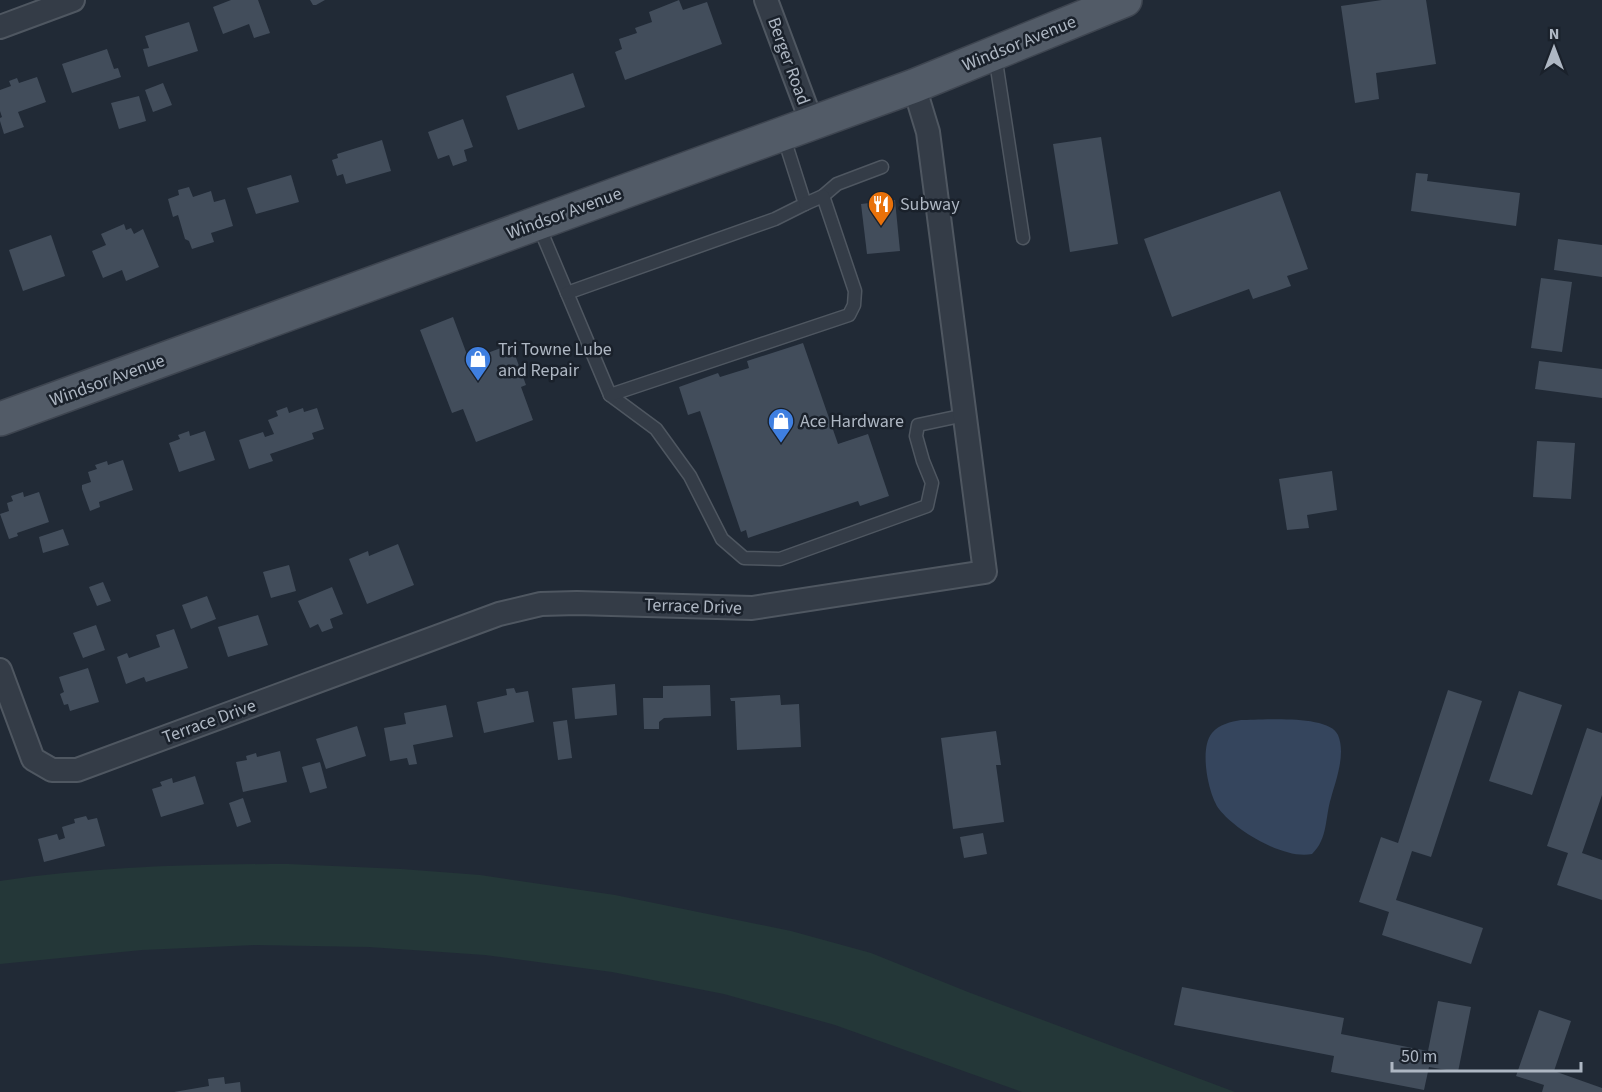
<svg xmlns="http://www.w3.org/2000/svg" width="1602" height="1092" font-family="'Source Sans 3',sans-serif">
<rect width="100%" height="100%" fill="#212a36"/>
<path fill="#243738" d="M288,864L401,869L480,875L615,895L791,931L871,953L968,992L1235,1092H1022L835,1025L724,994L612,972L485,955L369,947L255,945L142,950L0,964V881C95,867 192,864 288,864Z"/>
<path fill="#35455d" d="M1241,720C1261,720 1329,714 1338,735C1346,754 1336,780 1331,798C1325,817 1328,839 1312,854C1284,860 1235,830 1219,809C1208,794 1199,748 1212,733C1219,724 1231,722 1241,720Z"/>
<g fill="#424d5b">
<polygon points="231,0 258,0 270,33 254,38 249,24 223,34 213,7"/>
<polygon points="310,0 325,0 316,5 313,5"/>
<polygon points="679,0 683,10 707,2 722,44 625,80 615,52 622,49 619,39 637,33 635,28 652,22 649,12"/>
<polygon points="1382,0 1426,0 1436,64 1376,73 1379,99 1355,103 1341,6"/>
<polygon points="189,22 198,51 148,67 143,49 149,48 145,36"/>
<polygon points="107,49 114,69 118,68 121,77 72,93 62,64"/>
<polygon points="573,73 585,107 518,130 506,96"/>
<polygon points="37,77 46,102 18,112 24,127 4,134 0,121 0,118 2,117 0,111 0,90 11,86 9,81 17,78 19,83"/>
<polygon points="163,83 172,105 153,112 145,90"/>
<polygon points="139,96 146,121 119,129 111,103"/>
<polygon points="463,119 473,147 464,150 467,161 453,166 449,155 438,159 428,132"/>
<polygon points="1101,137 1118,244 1070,252 1053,144"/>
<polygon points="382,140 391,171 346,184 343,174 337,176 332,160 338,158 337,154"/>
<polygon points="1416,173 1428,174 1427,181 1520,193 1516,226 1411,211"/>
<polygon points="291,175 299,202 256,214 247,188"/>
<polygon points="189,187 193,197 211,191 214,202 225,199 233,226 211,233 214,242 192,249 189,241 185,239 178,215 173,217 168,199 179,195 178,190"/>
<polygon points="1280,191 1308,269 1287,276 1291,286 1253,299 1249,289 1172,317 1144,239"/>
<polygon points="895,200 900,251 867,254 861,204"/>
<polygon points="124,224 126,230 131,228 134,234 143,229 159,267 126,281 122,270 103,278 92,251 106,245 101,234"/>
<polygon points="51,235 65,276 23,291 9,250"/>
<polygon points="1558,239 1602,245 1602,277 1554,270"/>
<polygon points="1541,278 1572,282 1562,352 1531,348"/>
<polygon points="453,317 469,360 511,344 526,385 521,387 533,420 476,442 463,409 452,413 420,330"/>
<polygon points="803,343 838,444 868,434 889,496 860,506 858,501 748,538 746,530 741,532 700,411 688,415 679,387 718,373 720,377 749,368 747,361"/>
<polygon points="1539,361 1602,369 1602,398 1535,389"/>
<polygon points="287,407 289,413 303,408 304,412 317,408 324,429 312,433 314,439 270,454 273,461 249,469 239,440 263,432 265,437 274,434 268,420 278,416 276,411"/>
<polygon points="189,431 190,436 205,431 215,460 179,472 169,443 180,439 178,435"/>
<polygon points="1537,441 1575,443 1571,499 1533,497"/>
<polygon points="123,460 133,490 99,502 100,507 90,511 82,489 82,485 91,482 88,472 97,469 95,465 107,461 108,465"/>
<polygon points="1332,471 1337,510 1307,515 1309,528 1287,530 1279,479"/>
<polygon points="23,492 24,497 39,492 49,522 17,533 18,536 9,539 0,514 9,511 7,503 13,501 11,496"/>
<polygon points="63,529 69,545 43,553 39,537"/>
<polygon points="398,544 414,585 367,604 349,559 368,551 369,556"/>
<polygon points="289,565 296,591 271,598 263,572"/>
<polygon points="103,582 111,601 97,606 89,587"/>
<polygon points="332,587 343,614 330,619 333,628 322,632 318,624 310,628 298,601"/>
<polygon points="207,596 216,619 191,629 182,605"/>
<polygon points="258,615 268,645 228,657 218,627"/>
<polygon points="96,625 105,650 83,658 73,633"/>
<polygon points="174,629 188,668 146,682 144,677 126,684 117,657 127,653 129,658 160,647 156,635"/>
<polygon points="88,668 99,702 70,711 68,704 64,705 60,694 64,692 59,677"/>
<polygon points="615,684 617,715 575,719 572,688"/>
<polygon points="710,685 711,716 664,718 659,722 659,729 644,729 643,698 663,698 663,686"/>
<polygon points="514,688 516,693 528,691 534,722 484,733 477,702 507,695 506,689"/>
<polygon points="1448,690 1482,701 1431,857 1412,851 1396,900 1483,928 1471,964 1382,935 1389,912 1359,902 1381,837 1398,843"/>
<polygon points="1519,691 1562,705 1532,795 1489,781"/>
<polygon points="780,695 781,705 799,704 801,747 737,750 735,701 731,701 730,698"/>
<polygon points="446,705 453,737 413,745 417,764 409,765 407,758 390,761 384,728 406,724 404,713"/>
<polygon points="567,720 572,758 558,760 553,722"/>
<polygon points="357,726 366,756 326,769 316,739"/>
<polygon points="1587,728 1602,733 1602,795 1582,853 1602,860 1602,900 1557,885 1568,853 1547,846"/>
<polygon points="996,731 1001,765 996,765 1004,822 953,829 941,738"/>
<polygon points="280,751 287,782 243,792 236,762 247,760 246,756 256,753 257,757"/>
<polygon points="320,762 327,788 310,793 302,767"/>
<polygon points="195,776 204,804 161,817 152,789 162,786 160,782 172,778 173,783"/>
<polygon points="243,798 251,822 237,827 229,803"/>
<polygon points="86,816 88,820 97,818 105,846 44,862 38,839 57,834 59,840 65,838 62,827 75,823 74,819"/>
<polygon points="983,833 987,854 964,858 960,837"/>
<polygon points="1182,987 1344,1018 1341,1034 1428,1051 1438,1001 1471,1007 1458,1072 1429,1067 1424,1090 1331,1072 1334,1056 1174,1025"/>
<polygon points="1539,1010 1571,1021 1554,1071 1602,1088 1602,1092 1542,1092 1544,1085 1516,1076"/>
<polygon points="224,1077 225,1084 240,1082 241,1092 174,1092 209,1086 208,1079"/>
</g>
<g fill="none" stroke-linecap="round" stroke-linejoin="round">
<g stroke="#4f5761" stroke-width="15">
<g id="lane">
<polyline points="995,55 1023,238"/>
<polyline points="823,196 837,184 882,167"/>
<polyline points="538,224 610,395 656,429 690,476 722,539 744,558 780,559 927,506 932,483 923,461 916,436 918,425 965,415"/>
<polyline points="567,293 775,219 805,204 783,135"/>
<polyline points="610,395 849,315 854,305 855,291 823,196 805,204"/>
</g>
</g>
<g stroke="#4f5761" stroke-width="26">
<g id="street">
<polyline points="766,0 812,123"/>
<polyline points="0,27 73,0"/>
<polyline points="0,670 33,759 52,770 77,770 499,614 541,604 577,603 752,608 985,572 928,132 914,86"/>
</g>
</g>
<g stroke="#3e4550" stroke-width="36">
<polyline id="primary" points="0,419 914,86 1125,0"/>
</g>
<use href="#lane" stroke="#343c47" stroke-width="12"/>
<use href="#street" stroke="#343c47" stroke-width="22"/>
<use href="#primary" stroke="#525b67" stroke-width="33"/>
</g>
<defs>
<g id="restaurant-pin" transform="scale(1.35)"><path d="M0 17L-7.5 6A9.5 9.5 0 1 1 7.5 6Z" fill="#e8710a" stroke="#1a212b"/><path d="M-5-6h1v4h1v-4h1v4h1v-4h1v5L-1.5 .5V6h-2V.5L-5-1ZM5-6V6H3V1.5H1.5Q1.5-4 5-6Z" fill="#fff"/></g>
<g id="shop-pin" transform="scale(1.35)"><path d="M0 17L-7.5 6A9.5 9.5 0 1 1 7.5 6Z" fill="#3f7fe0" stroke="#1a212b"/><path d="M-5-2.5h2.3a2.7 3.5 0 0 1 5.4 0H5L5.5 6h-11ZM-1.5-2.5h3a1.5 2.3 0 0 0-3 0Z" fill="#fff"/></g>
</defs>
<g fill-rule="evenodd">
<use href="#restaurant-pin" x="881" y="204"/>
<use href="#shop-pin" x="478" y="359"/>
<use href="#shop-pin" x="781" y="421"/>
</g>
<g text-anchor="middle" stroke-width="5" stroke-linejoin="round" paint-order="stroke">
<g font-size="18" fill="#aeb7c3" stroke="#1a212b">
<text transform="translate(1019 43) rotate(-22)" y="6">Windsor Avenue</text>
<text transform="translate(789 61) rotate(70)" y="6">Berger Road</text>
<text transform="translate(564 213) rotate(-20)" y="6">Windsor Avenue</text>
<text transform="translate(107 380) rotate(-20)" y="6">Windsor Avenue</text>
<text transform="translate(693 606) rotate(2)" y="6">Terrace Drive</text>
<text transform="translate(209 721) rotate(-20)" y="6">Terrace Drive</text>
</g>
<g font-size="18" fill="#aeb7c3" stroke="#1a212b" text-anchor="start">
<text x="900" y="210">Subway</text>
<text x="498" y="355">Tri Towne Lube<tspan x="498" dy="21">and Repair</tspan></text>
<text x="800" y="427">Ace Hardware</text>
</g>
</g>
<g transform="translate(1554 48)" stroke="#1a212b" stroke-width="4.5" paint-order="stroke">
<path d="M0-4.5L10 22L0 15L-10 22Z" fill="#aeb7c3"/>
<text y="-9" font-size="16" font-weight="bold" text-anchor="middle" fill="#aeb7c3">N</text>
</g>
<path d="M1392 1062v9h189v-9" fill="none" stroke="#aeb7c3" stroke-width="3"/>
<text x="1401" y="1062" font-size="18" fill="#aeb7c3" stroke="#1a212b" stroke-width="4.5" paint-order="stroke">50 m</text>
</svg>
